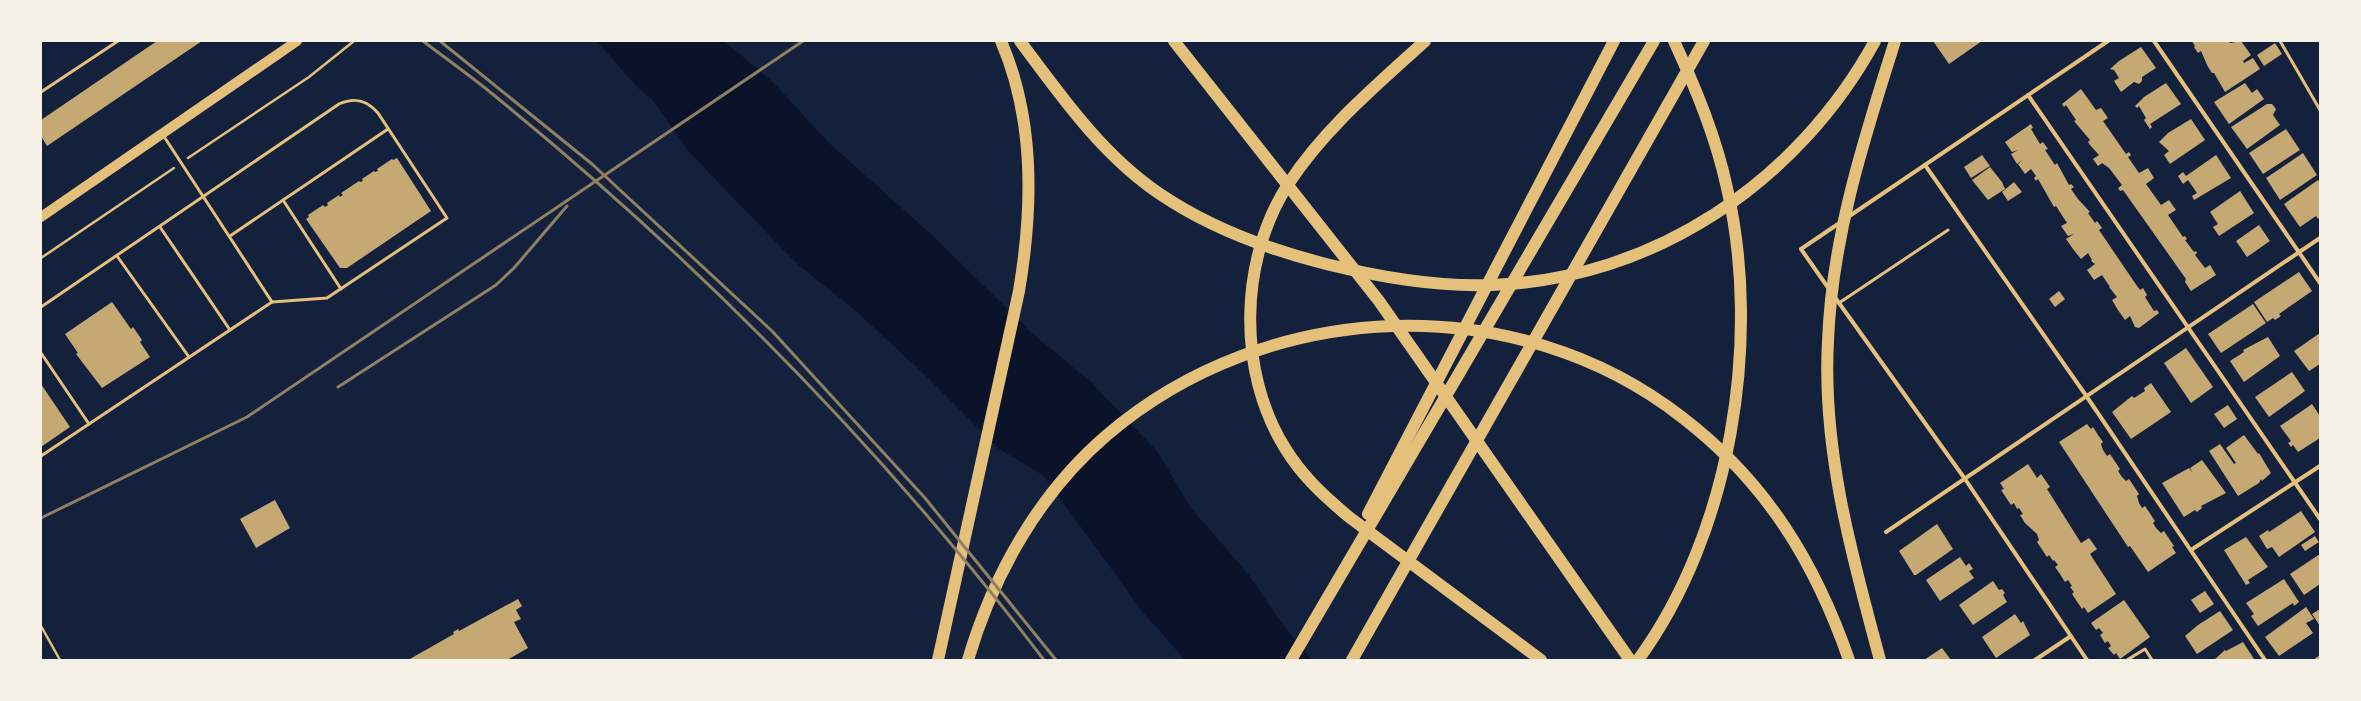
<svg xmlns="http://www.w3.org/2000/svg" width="2361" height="701" font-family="'Titillium Web',sans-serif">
<rect width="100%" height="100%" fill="#14213d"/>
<polygon fill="#0b132b" points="597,41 724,41 772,81 829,143 931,234 1033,334 1090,381 1157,451 1191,508 1249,575 1276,615 1311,660 1185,660 1142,611 1043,475 999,449 927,377 855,310 796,263 690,153 652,99 637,87"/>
<g fill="#c6a872">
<polygon points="157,41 202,41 47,146 41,136 41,120"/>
<polygon points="1933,41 1982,41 1949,64"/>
<polygon points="2192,41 2229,41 2230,43 2241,41 2251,55 2243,61 2244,63 2253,58 2260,69 2225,92 2214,73 2212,73 2208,67 2201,51 2198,53 2194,47 2195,46"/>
<polygon points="2275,43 2282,54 2264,66 2257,55"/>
<polygon points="2141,47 2156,68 2142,77 2142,81 2139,84 2134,82 2121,92 2114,81 2119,78 2114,70 2110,69 2119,61"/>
<polygon points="2166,83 2181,104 2150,124 2152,127 2150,129 2144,120 2146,118 2139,106 2137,108 2135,106 2144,97"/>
<polygon points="2245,83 2252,93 2257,89 2264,99 2229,124 2214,102"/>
<polygon points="2081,89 2096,110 2101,108 2108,118 2103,121 2126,154 2129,152 2131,155 2128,157 2139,173 2148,168 2154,178 2146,184 2161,205 2169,200 2176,210 2168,215 2183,237 2185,236 2187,239 2185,240 2194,252 2196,251 2197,253 2195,255 2205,268 2210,265 2216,275 2191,291 2185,282 2186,279 2123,190 2120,191 2118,188 2122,185 2109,168 2102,163 2098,166 2093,159 2099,155 2090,145 2088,142 2090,140 2074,121 2076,120 2066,105 2064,107 2062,104"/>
<polygon points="2267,104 2272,104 2276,109 2273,115 2280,125 2247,149 2231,127"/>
<polygon points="2191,119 2205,140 2170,164 2164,155 2169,151 2159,142 2168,133"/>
<polygon points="2031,124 2033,128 2031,129 2040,144 2043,142 2048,149 2045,150 2055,165 2057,163 2069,185 2071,184 2074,187 2071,189 2078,199 2090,212 2088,213 2095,223 2097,221 2102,228 2099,230 2135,283 2140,290 2143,288 2147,295 2145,297 2154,311 2157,310 2159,313 2139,328 2135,327 2130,316 2125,320 2118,310 2112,300 2117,297 2109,287 2110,287 2102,275 2094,280 2087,270 2095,264 2091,261 2092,260 2088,253 2081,259 2073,249 2066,239 2074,234 2068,236 2061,226 2067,223 2056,206 2054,207 2038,179 2036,181 2034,178 2036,176 2031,169 2025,174 2018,164 2024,159 2017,164 2011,154 2018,150 2012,152 2005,142"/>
<polygon points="2286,129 2300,150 2263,174 2249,153"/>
<polygon points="2303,153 2317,175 2280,200 2266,178"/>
<polygon points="1982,155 1990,166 1971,178 1964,167"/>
<polygon points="2216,155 2231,178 2194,200 2192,196 2197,193 2188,180 2183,184 2178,176 2183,172 2186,176"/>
<polygon points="397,158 431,211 347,268 340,268 306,219 309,217 308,215 323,205 325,207 328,205 327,203 339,195 340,197 343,195 341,193 359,181 360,182 363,181 362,179 374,171 375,172 378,171 377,169 392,159 393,160"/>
<polygon points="1990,167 2002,182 2005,189 1988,200 1972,180"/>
<polygon points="2318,180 2320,183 2320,217 2318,219 2316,216 2300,227 2284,204"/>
<polygon points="2014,182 2022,192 2008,201 2002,192"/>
<polygon points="2240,191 2254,213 2219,236 2213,227 2218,224 2210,212"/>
<polygon points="2259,225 2270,241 2247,257 2236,241"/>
<polygon points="2299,272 2312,291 2279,314 2281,316 2275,320 2273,318 2267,322 2254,302"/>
<polygon points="2059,291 2065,299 2055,307 2049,299"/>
<polygon points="112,302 131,329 133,327 142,340 140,342 150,357 102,388 76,354 78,353 65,334"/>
<polygon points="2253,304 2266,323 2221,353 2208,334"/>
<polygon points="2320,333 2320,364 2309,371 2294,351"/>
<polygon points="2268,337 2280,356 2244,382 2230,361 2244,352 2243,350"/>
<polygon points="2186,348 2213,387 2191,403 2164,363"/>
<polygon points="2292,372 2305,391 2269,417 2255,397"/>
<polygon points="2151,383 2171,412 2131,439 2112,412 2132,396 2134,398 2145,391 2144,388"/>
<polygon points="41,384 70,427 41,447"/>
<polygon points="2312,404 2320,416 2320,438 2298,452 2293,445 2291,447 2288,443 2291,441 2280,426"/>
<polygon points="2228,405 2237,419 2224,428 2214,414"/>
<polygon points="2087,424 2091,429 2093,427 2098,435 2103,442 2101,444 2103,450 2107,456 2110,454 2120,469 2118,471 2122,477 2126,481 2129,479 2139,494 2137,496 2139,503 2142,508 2145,506 2155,521 2153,523 2156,528 2161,533 2164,531 2174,546 2172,547 2176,553 2148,572 2130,546 2128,547 2059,442"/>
<polygon points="2244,435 2258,454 2259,453 2271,473 2262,481 2261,479 2259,483 2238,496 2209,451 2220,444 2234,464 2236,463 2226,448"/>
<polygon points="2202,460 2226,493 2201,506 2202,508 2197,512 2195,510 2184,517 2162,483 2189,468 2193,473 2190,468"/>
<polygon points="2028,464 2037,478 2041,474 2050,487 2047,489 2081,543 2089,538 2097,549 2090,554 2116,594 2088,613 2084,607 2082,609 2072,594 2074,592 2070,587 2072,586 2068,580 2065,582 2060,574 2055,567 2058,565 2054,560 2053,561 2049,555 2047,557 2037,542 2039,540 2037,534 2025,523 2020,515 2023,514 2019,508 2017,509 2014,503 2011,505 2001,490 2004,489 2000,483"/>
<polygon points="275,500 290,528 256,548 240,519"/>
<polygon points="2301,511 2315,532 2279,557 2272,547 2267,549 2259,536 2268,530 2269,532"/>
<polygon points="1937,524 1953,549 1916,575 1914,575 1899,551"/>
<polygon points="2315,536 2319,542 2305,551 2301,545"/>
<polygon points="2246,537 2268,567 2248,580 2250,583 2246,585 2224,550"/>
<polygon points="2320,554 2320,584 2304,595 2290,574"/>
<polygon points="1960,557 1966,566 1969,563 1973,569 1969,571 1974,578 1940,601 1926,580"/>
<polygon points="2284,579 2299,602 2294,606 2293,603 2258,626 2251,616 2254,614 2246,603"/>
<polygon points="1993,581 1999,590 2002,589 2005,593 2003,595 2007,602 1973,625 1959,605"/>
<polygon points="2205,591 2214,604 2200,613 2191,600"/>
<polygon points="518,599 522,606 516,610 521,619 514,622 528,648 507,660 408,660 454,634 453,632 458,629 459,631"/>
<polygon points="2124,600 2150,637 2120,659 2116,653 2114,655 2108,648 2111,646 2108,641 2105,643 2100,635 2103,633 2099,628 2096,630 2091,623"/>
<polygon points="2306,607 2314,619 2306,623 2313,633 2279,656 2265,637"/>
<polygon points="2320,609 2320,626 2312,614"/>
<polygon points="2220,611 2233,630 2197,654 2185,636 2198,625"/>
<polygon points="2015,614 2021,623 2023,621 2030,635 1996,658 1982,637"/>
<polygon points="2243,642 2254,659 2252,660 2214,660 2225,650 2226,651"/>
<polygon points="1942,648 1951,660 1924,660"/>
<polygon points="2320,655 2320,660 2313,660"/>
</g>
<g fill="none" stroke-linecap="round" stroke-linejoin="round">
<g stroke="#e5c07b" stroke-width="2.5">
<polyline points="188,158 309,77 354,41"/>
<polyline points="41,258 174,168"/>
<polyline points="41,626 60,660"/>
</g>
<g stroke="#e5c07b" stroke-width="3">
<polyline points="2280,41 2320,110"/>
<polyline points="41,92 118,41"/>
<polyline points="163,135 272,302"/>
<polyline points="283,200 341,289"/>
<polyline points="160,227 230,330"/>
<polyline points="230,236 388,129"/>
<polyline points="117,256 189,357"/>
<polyline points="1839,303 1948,230"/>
<path d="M41,307L339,104C355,97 367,100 378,113L447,218L327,298L272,302L41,456"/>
<polyline points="41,353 89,424"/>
<polyline points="2127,660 2145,649 2152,660"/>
</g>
<g stroke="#e5c07b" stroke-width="4">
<polyline points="2154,41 2320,283"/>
<polyline points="2028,95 2320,519"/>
<polyline points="1925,165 2087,397 2265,660"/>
<polyline points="1848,217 2108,41"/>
<polyline points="1829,289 1801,249 1841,222"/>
<polyline points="1834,296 1965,479 2087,660"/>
<polyline points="1886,532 2320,238"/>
<polyline points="2191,550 2320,466"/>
<polyline points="2035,660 2071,636"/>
</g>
<polyline stroke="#e5c07b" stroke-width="10" points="41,217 297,41"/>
<g stroke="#e5c07b" stroke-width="12">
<path d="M1020,41C1061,96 1102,155 1160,194C1210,228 1267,249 1326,264C1379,277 1435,287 1490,285C1653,280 1798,182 1875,41"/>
<polyline points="1174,41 1379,301 1630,660"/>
<path d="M1425,41C1377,85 1325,128 1289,183C1239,259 1237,371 1285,448C1302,476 1324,496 1349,517L1541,660"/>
<polyline points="1368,514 1614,41"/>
<path d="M938,660L1019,291C1033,208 1035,120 1001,41"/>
<path d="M968,660C993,575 1039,493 1107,435C1267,298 1516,287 1683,418C1766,482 1815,562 1849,660"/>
<polyline points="1291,660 1654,41"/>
<polyline points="1352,660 1704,41"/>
<path d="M1638,660C1731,533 1762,340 1727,188C1716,137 1696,89 1674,41"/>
<path d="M1880,660C1852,556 1822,450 1828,341C1832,237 1864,139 1895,41"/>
</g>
<g stroke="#918062" stroke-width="3">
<path d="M423,41C445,58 468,74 490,92C696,259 883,449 1044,660"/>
<polyline points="440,41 592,164 772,331 925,498 1056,660"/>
<polyline points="338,387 496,285 514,268 567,206"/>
<polyline points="41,518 247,417 803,41"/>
</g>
</g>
<rect width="2361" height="701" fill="none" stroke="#f6f1e7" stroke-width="84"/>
</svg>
